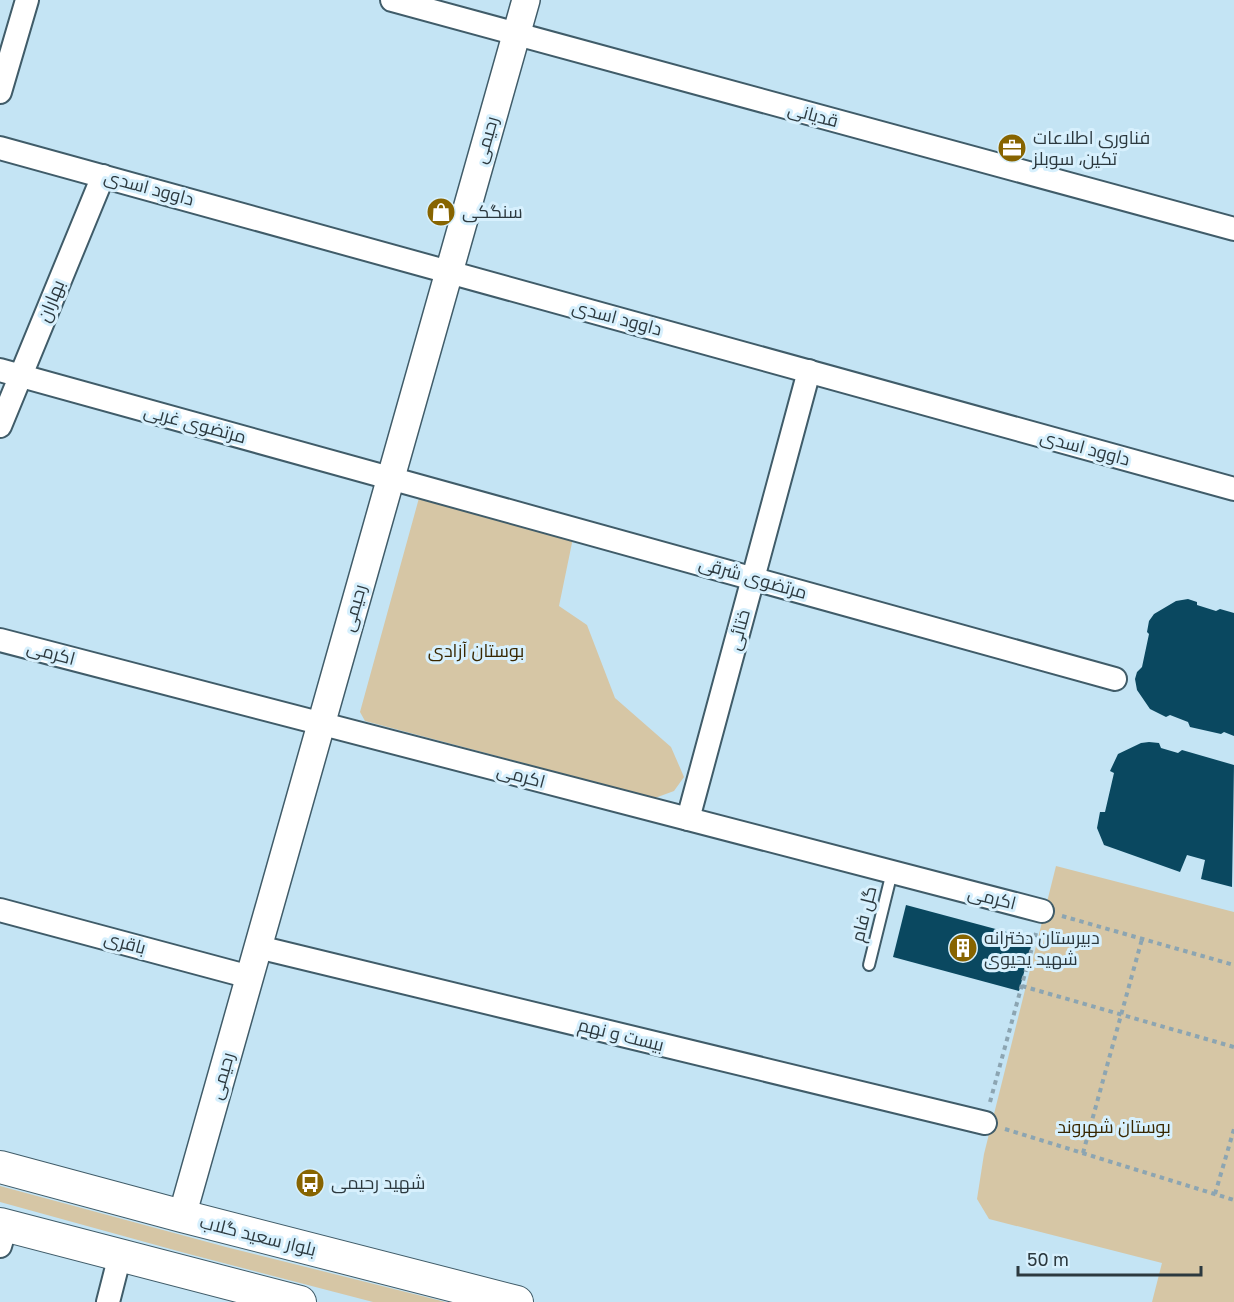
<svg xmlns="http://www.w3.org/2000/svg" width="1234" height="1302" font-family="'Golos Text',Cairo,sans-serif">
<rect width="100%" height="100%" fill="#c4e4f4"/>
<g fill="#d6c6a5">
<polygon points="419,498 573,538 559,606 587,625 615,698 671,747 684,777 674,791 655,798 365,721 360,712"/>
<polygon points="1056,866 1234,912 1234,1302 1152,1302 1162,1263 989,1219 977,1199 984,1154"/>
<polygon points="0,1186 226,1247 446,1302 373,1302 185,1253 0,1202"/>
</g>
<g fill="#0a4860">
<polygon points="1188,599 1197,602 1197,605 1216,611 1220,609 1234,613 1234,736 1224,732 1221,734 1190,727 1188,722 1170,715 1166,717 1150,709 1137,690 1135,679 1137,672 1142,667 1149,634 1147,632 1149,621 1154,614 1176,601"/>
<polygon points="1149,742 1159,743 1161,748 1178,753 1182,750 1234,765 1232,887 1201,879 1205,860 1187,855 1180,872 1104,845 1097,828 1100,812 1105,812 1114,773 1110,771 1118,754 1141,743"/>
<polygon points="906,905 1033,939 1019,991 893,957"/>
</g>
<g fill="none" stroke-linecap="round" stroke-linejoin="round">
<g stroke="#405c69" stroke-width="14">
<polyline id="service" points="869,965 892,872"/>
</g>
<g stroke="#405c69" stroke-width="26">
<g id="minor">
<polyline points="392,0 1234,229"/>
<polyline points="0,92 27,0"/>
<polyline points="0,148 1234,489"/>
<polyline points="0,370 1115,679"/>
<polyline points="0,426 103,176"/>
<polyline points="0,640 1042,911"/>
<polyline points="688,819 809,371"/>
<polyline points="0,910 250,977"/>
<polyline points="258,947 985,1123"/>
<polyline points="0,1246 6,1226"/>
<polyline points="108,1302 120,1255"/>
</g>
</g>
<g stroke="#405c69" stroke-width="30">
<polyline id="tertiary" points="182,1216 526,0"/>
</g>
<g stroke="#405c69" stroke-width="34">
<g id="secondary">
<polyline points="0,1167 182,1216 517,1302"/>
<polyline points="0,1224 300,1302"/>
</g>
</g>
<g stroke="#8ca5b2" stroke-width="4" stroke-dasharray="4.5 4.5" stroke-linecap="butt">
<polyline points="1062,916 1234,965"/>
<polyline points="1022,986 1234,1047"/>
<polyline points="990,1102 1036,933"/>
<polyline points="1005,1129 1234,1200"/>
<polyline points="1083,1153 1142,939"/>
<polyline points="1215,1194 1234,1129"/>
</g>
<use href="#service" stroke="#fff" stroke-width="10"/>
<use href="#minor" stroke="#fff" stroke-width="22"/>
<use href="#tertiary" stroke="#fff" stroke-width="27"/>
<use href="#secondary" stroke="#fff" stroke-width="32"/>
</g>
<defs>
<g id="office-disc" transform="scale(1.5)"><circle r="9.5" fill="#876400" stroke="#d7f0fd"/><path d="M-6-3h4V-5.5h4V-3h4V5H-6ZM-1-4.5V-3h2v-1.5ZM-6 0V1H6V0Z" fill="#fff"/></g>
<g id="shop-disc" transform="scale(1.5)"><circle r="9.5" fill="#876400" stroke="#d7f0fd"/><path d="M-5-2.5h2.3a2.7 3.5 0 0 1 5.4 0H5L5.5 6h-11ZM-1.5-2.5h3a1.5 2.3 0 0 0-3 0Z" fill="#fff"/></g>
<g id="building-disc" transform="scale(1.5)"><circle r="9.5" fill="#876400" stroke="#d7f0fd"/><path d="M-4-6H4V6H1V3H-1V6H-4ZM-2.5-4.3h1.7v1.8h-1.7ZM.8-4.3h1.7v1.8H.8ZM-2.5-1h1.7V.8h-1.7ZM.8-1h1.7V.8H.8Z" fill="#fff"/></g>
<g id="bus-disc" transform="scale(1.5)"><circle r="9.5" fill="#876400" stroke="#d7f0fd"/><path d="M-5-6H5V4H4V6H2V4H-2V6H-4V4H-5ZM-3.5-4V0h7V-4ZM-3.5 1.2v1.5H-2V1.2ZM2 1.2v1.5H3.5V1.2Z" fill="#fff"/></g>
</defs>
<g fill-rule="evenodd">
<use href="#office-disc" x="1012" y="148"/>
<use href="#shop-disc" x="441" y="212"/>
<use href="#building-disc" x="963" y="948"/>
<use href="#bus-disc" x="310" y="1183"/>
</g>
<g text-anchor="middle" stroke-width="6" stroke-linejoin="round" paint-order="stroke">
<g font-size="18" fill="#2c393f" stroke="#d7f0fd">
<text transform="translate(813 115) rotate(15)" y="6">قدیانی</text>
<text transform="translate(486 140) rotate(-74)" y="6">رحیمی</text>
<text transform="translate(149 188) rotate(15)" y="6">داوود اسدی</text>
<text transform="translate(51 301) rotate(-68)" y="6">بهاران</text>
<text transform="translate(617 318) rotate(15)" y="6">داوود اسدی</text>
<text transform="translate(195 424) rotate(15)" y="6">مرتضوی غربی</text>
<text transform="translate(1085 448) rotate(15)" y="6">داوود اسدی</text>
<text transform="translate(753 578) rotate(16)" y="6">مرتضوی شرقی</text>
<text transform="translate(354 608) rotate(-74)" y="6">رحیمی</text>
<text transform="translate(739 630) rotate(-75)" y="6">ختائی</text>
<text transform="translate(51 653) rotate(15)" y="6">اکرمی</text>
<text transform="translate(521 776) rotate(15)" y="6">اکرمی</text>
<text transform="translate(992 898) rotate(14)" y="6">اکرمی</text>
<text transform="translate(864 914) rotate(-76)" y="6">گل فام</text>
<text transform="translate(125 943) rotate(15)" y="6">باقری</text>
<text transform="translate(621 1035) rotate(14)" y="6">بیست و نهم</text>
<text transform="translate(222 1076) rotate(-74)" y="6">رحیمی</text>
<text transform="translate(258 1236) rotate(14)" y="6">بلوار سعید گلاب</text>
</g>
<g font-size="18" fill="#2c393f" stroke="#d7f0fd" text-anchor="start">
<text x="1033" y="144">فناوری اطلاعات<tspan x="1033" dy="21">تکین، سوبلز</tspan></text>
<text x="462" y="218">سنگکی</text>
<text x="984" y="944">دبیرستان دخترانه<tspan x="984" dy="21">شهید یحیوی</tspan></text>
<text x="331" y="1189">شهید رحیمی</text>
</g>
<g font-size="18" fill="#382700" stroke="#d7f0fd">
<text x="476" y="657">بوستان آزادی</text>
<text x="1114" y="1133">بوستان شهروند</text>
</g>
</g>
<path d="M1018 1266v9h183v-9" fill="none" stroke="#2c393f" stroke-width="3"/>
<text x="1027" y="1266" font-size="18" fill="#2c393f" stroke="#d7f0fd" stroke-width="4.5" paint-order="stroke">50 m</text>
</svg>
